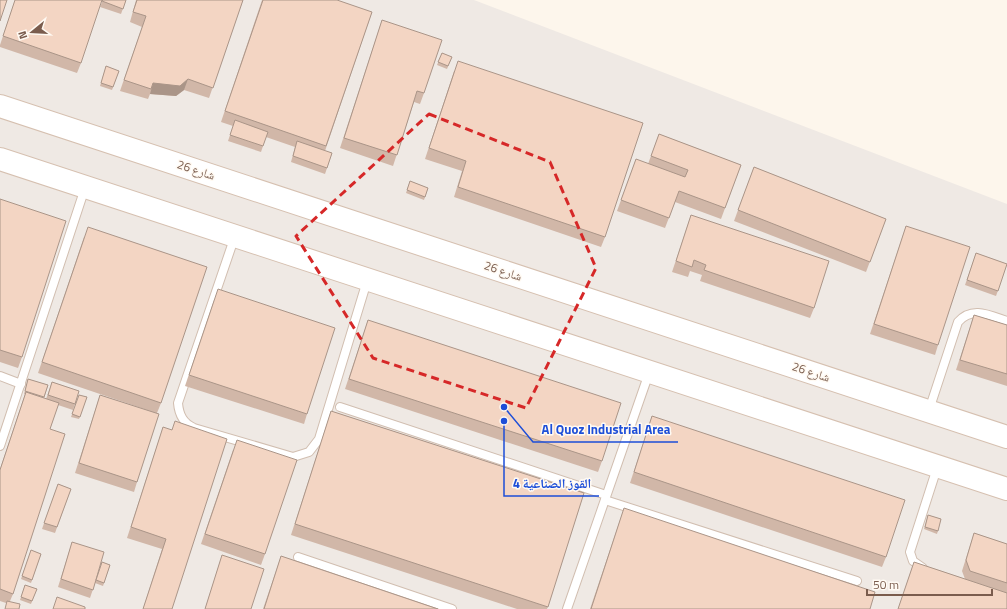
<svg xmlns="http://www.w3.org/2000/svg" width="1007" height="609" font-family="'Titillium Web','Noto Naskh Arabic',sans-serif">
<rect width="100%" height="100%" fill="#fdf6ec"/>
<polygon fill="#efe9e4" points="0,0 474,0 1007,204 1007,609 0,609"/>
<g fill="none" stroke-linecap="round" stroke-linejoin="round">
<g stroke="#d1beb0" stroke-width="10">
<g id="service">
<path d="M235,236L178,403C179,415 183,423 194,428L293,457L309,452L319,439L367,281"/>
<polyline points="0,376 21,384"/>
<polyline points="340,407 606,495"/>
<path d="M929,410L958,322C972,306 989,315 1007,321"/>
<polyline points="0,446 85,188"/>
<polyline points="605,500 857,581"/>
<polyline points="298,557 452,609"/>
<polyline points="923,568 913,561 910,552 937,468"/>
<polyline points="567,609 649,373"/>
</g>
</g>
<g stroke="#d6c0b0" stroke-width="24">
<g id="secondary">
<polyline points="0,106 1007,437"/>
<polyline points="0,159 1007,489"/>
</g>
</g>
<use href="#service" stroke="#fff" stroke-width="8"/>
<use href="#secondary" stroke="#fff" stroke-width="22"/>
</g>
<g fill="#d1b7a8">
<polygon points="15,0 81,63 77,73 0,47 0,45"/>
<polygon points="103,0 126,0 121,14 100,7"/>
<polygon points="136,0 243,0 209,98 184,90 176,96 150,94 148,99 120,91 142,27 130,22"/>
<polygon points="262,0 372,12 325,151 332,153 325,174 291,162 295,147 266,137 261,152 228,141 233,126 221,122"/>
<polygon points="382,20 424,93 420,104 414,102 393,166 340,148"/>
<polygon points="442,53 452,57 447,69 437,65"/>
<polygon points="106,66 119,71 112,90 100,86"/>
<polygon points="454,71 605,237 601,247 454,197 462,171 425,159"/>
<polygon points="659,134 741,165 721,219 675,202 665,228 617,211 636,159 648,164"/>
<polygon points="754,167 886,219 866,272 734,221"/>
<polygon points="410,181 428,188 424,200 406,193"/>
<polygon points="0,199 22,357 18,368 0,362"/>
<polygon points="691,215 814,308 810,318 700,281 702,275 690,271 688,277 672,272"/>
<polygon points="906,226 938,345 935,355 870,334"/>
<polygon points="84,237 161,403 157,413 137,482 134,492 75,473 100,395 153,412 38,373"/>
<polygon points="976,253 1007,264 996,296 965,285"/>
<polygon points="214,300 307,414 304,424 185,386"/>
<polygon points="974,315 1007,325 1007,386 956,370"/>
<polygon points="368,320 602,461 598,472 345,389"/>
<polygon points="28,379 48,385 44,399 46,399 52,382 79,391 73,410 58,405 50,429 13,594 10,601 6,603 0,601 0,469 25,394 24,394"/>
<polygon points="79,395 87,397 79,419 71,417"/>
<polygon points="331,411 584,493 547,609 517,609 291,535"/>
<polygon points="652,416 886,557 882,567 630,483"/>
<polygon points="163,427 172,609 143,609 162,549 127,538"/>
<polygon points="233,450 265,554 261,565 201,544"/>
<polygon points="58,484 71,489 55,533 42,529"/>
<polygon points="624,508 870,609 590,609"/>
<polygon points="928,515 941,519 937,534 924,529"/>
<polygon points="974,533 1007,544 1007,609 898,609 914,562 965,579 962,571"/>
<polygon points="72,542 95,582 102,562 110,565 103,586 95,583 90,598 58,587"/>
<polygon points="31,550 41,554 31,583 21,579"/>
<polygon points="222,555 251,609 205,609"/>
<polygon points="281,556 438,609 263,609"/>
<polygon points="25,585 37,589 31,604 20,600"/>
</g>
<polygon fill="#aa9588" points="188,79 184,90 176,96 150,94 153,83"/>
<g fill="#f3d5c3" stroke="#aa9588">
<polygon points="0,0 7,0 0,21"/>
<polygon points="15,0 102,0 81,63 3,36"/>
<polygon points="103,0 126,0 123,9 102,1"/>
<polygon points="137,0 243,0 213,88 188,79 180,86 153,83 151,89 124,80 146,16 133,12"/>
<polygon points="263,0 337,0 372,12 326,146 225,111"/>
<polygon points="382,20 442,40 424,93 417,91 397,155 344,138"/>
<polygon points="442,53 452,57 448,66 438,62"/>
<polygon points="458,61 643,123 605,237 458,187 466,161 429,148"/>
<polygon points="106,66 119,71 113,87 101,83"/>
<polygon points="235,120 268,132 263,146 230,135"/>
<polygon points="659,134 741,165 725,208 679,191 669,218 621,200 636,159 685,177 688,170 651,156"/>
<polygon points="297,141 332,153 327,168 293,156"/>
<polygon points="754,167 886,219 870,262 738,210"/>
<polygon points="410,181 428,188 425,197 407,190"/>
<polygon points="0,199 66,221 22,357 0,350"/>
<polygon points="691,215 829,261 814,308 704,270 706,265 694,260 692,267 676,261"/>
<polygon points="906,226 970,247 938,345 874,324"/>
<polygon points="88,227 207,267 161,403 42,362"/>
<polygon points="976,253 1007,264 998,291 967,280"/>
<polygon points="218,289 335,328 307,414 189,375"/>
<polygon points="974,315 1007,325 1007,374 960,360"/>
<polygon points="368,320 621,403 602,461 349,379"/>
<polygon points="28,379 48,385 44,397 25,391"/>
<polygon points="52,382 79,391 75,404 48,395"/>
<polygon points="26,392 59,403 50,429 65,434 13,594 0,589 0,470"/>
<polygon points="79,395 87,397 80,417 72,414"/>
<polygon points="100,395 159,414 137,482 79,463"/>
<polygon points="331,411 584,493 548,607 295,524"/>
<polygon points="652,416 905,500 886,557 634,472"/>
<polygon points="175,421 227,439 172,609 143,609 166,539 131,527 163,427 172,430"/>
<polygon points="237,440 297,460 265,554 205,534"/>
<polygon points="58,484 71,489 57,527 44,523"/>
<polygon points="624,508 875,592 870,609 591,609"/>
<polygon points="928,515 941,519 938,531 925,527"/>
<polygon points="974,533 1007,544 1007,583 970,571 966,560"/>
<polygon points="72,542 104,552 93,590 61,579"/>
<polygon points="31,550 41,554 32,580 22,576"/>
<polygon points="222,555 264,569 251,609 205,609"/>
<polygon points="281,556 438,609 264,609"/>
<polygon points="102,562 110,565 104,583 96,580"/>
<polygon points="914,562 1007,593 1007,609 898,609"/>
<polygon points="25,585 37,589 32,601 21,597"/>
<polygon points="57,597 85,607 85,609 53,609"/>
<polygon points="7,601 20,604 19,609 5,609"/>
</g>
<path fill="none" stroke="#d62828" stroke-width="3" stroke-dasharray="8 5" stroke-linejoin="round" d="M429,114L550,162L596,268L526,408L373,358L296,236Z"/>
<g text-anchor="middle" stroke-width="3" stroke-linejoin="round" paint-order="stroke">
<g font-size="12" fill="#7a5c4d" stroke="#fffaf3">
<text transform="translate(196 170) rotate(18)" y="4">شارع 26</text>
<text transform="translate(503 271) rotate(18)" y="4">شارع 26</text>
<text transform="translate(811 372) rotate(18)" y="4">شارع 26</text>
</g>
</g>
<path fill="none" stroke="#1d4ed8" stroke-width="1.5" d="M504 407L533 442H678M504 421L504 496H599"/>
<g fill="#1d4ed8" stroke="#fffaf3" stroke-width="1.5">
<circle cx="504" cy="407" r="4"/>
<circle cx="504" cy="421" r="4"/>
</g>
<g font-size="13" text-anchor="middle" font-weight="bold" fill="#1d4ed8" stroke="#fffaf3" stroke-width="3" stroke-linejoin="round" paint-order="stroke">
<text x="606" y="434">Al Quoz Industrial Area</text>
<text x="552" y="488">القوز الصناعية 4</text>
</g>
<g transform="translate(32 32) rotate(252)" stroke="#fffaf3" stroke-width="3" paint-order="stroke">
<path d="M0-3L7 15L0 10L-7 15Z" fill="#7a5c4d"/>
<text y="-6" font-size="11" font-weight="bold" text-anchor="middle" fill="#7a5c4d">N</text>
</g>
<path d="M867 589v6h125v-6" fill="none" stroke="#7a5c4d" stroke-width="2"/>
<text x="873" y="589" font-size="12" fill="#7a5c4d" stroke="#fffaf3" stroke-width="3" paint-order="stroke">50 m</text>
</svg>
